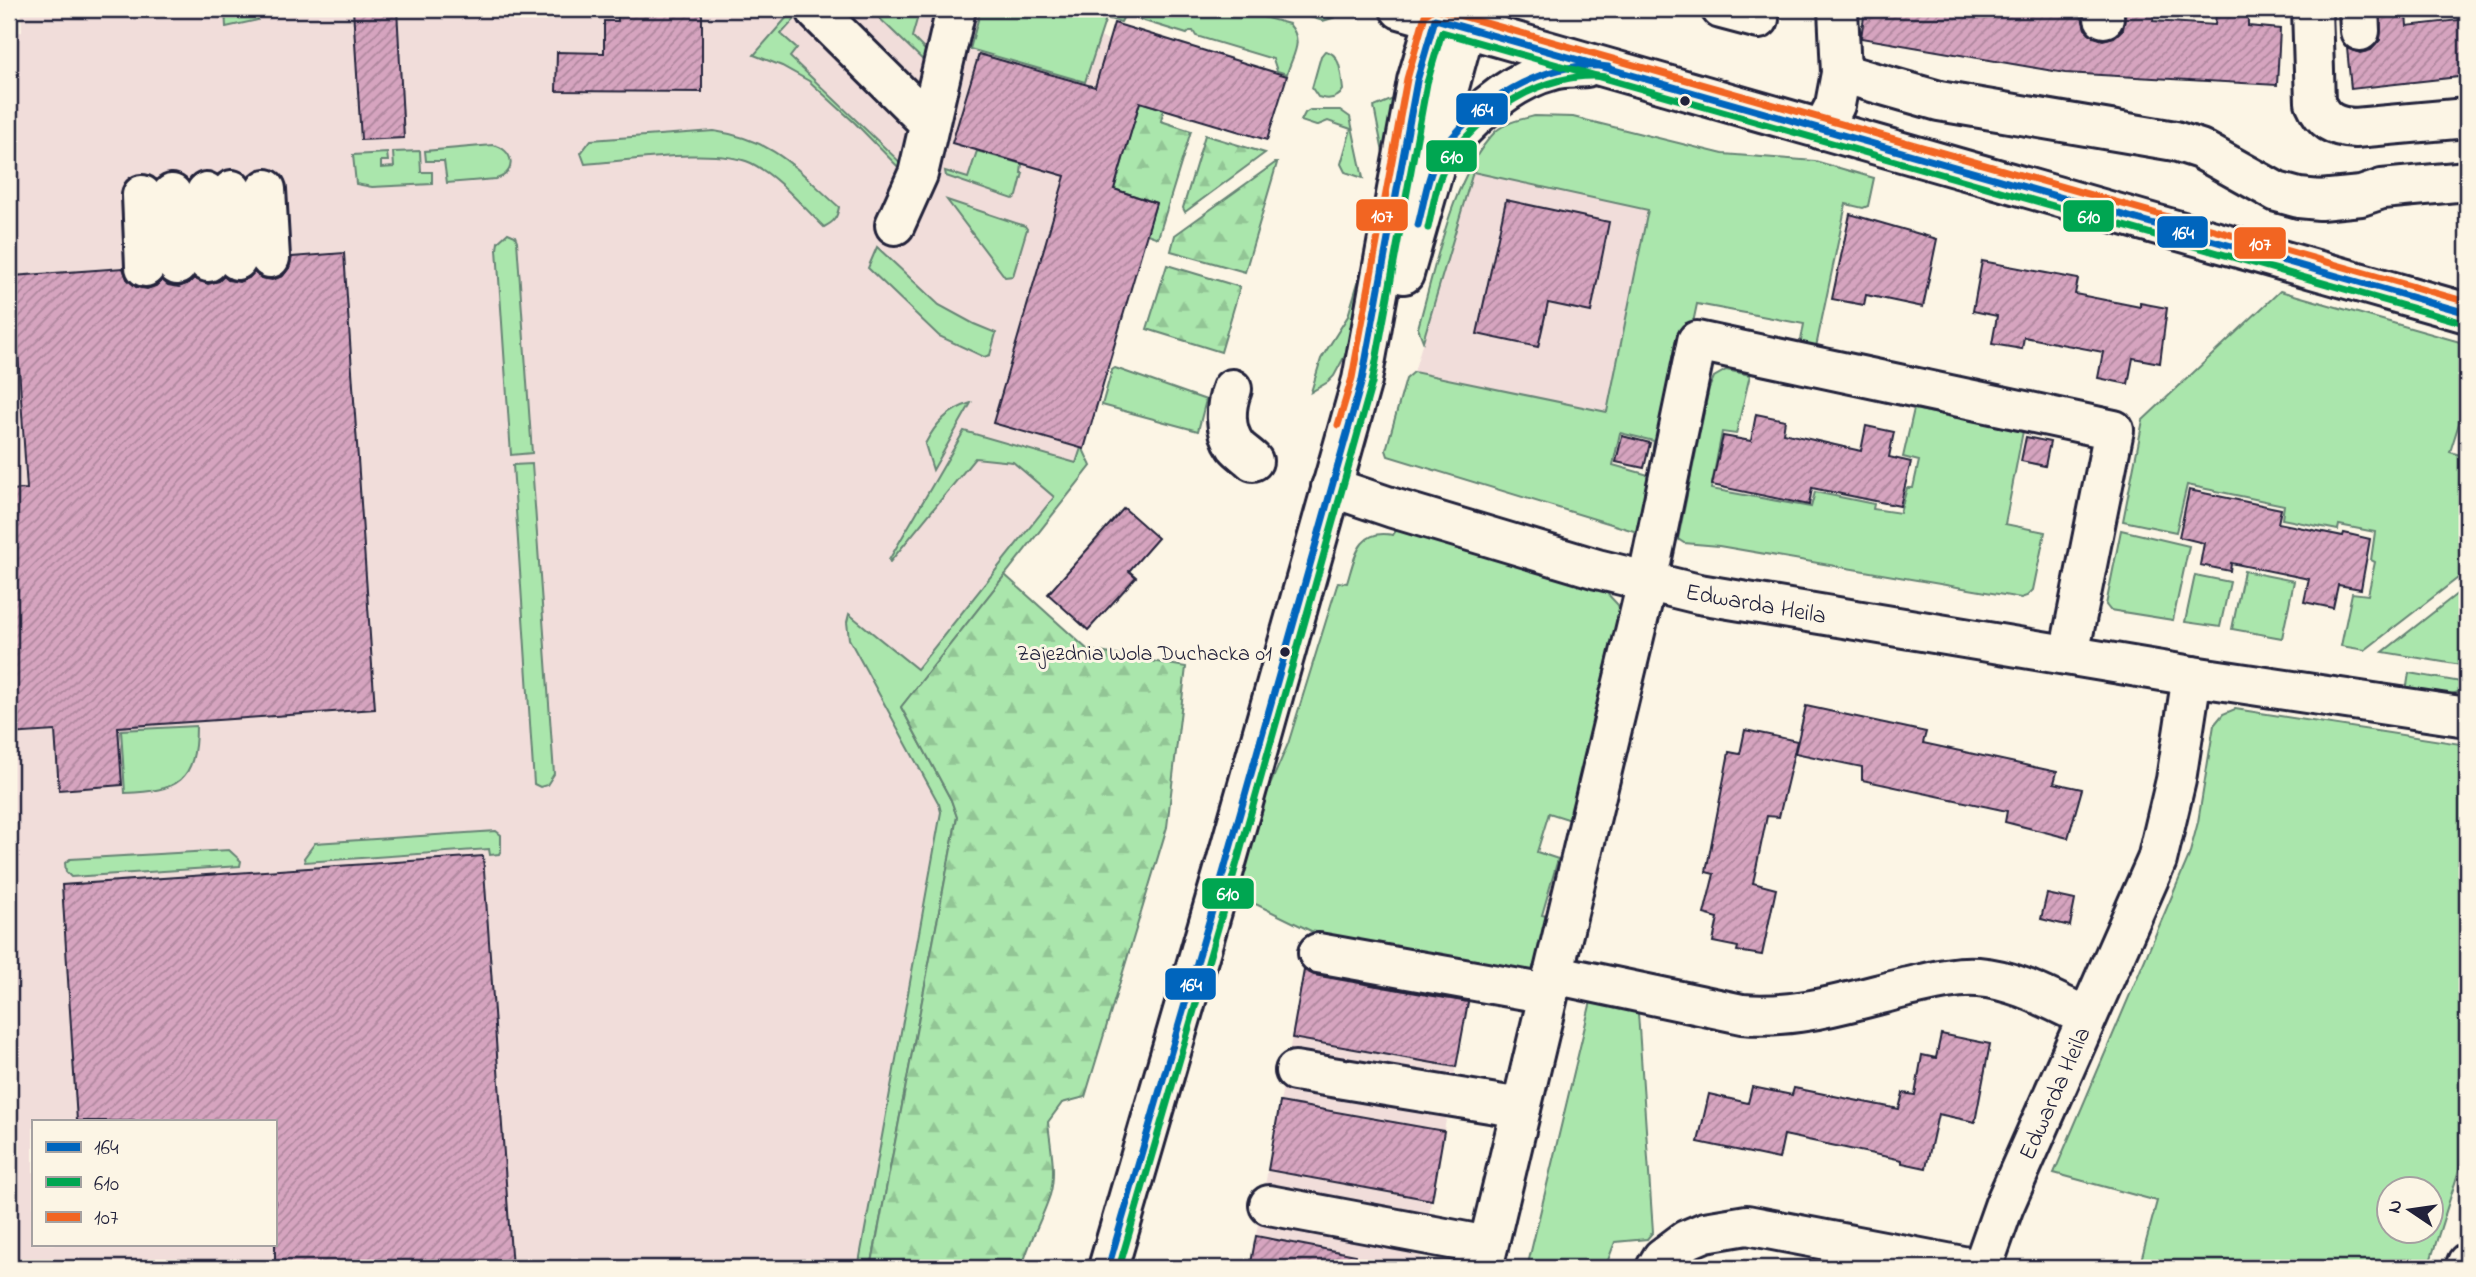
<svg xmlns="http://www.w3.org/2000/svg" width="2476" height="1277" font-family="'Indie Flower',sans-serif">
<defs>
<pattern id="forest-firs" width="22" height="20" patternUnits="userSpaceOnUse" patternTransform="scale(1.75)"><rect width="22" height="20" fill="#aae6ac"/><path d="M5 1l3.5 6h-7zM16 11l3.5 6h-7z" fill="#92c595"/></pattern>
<pattern id="building-hatch" width="6" height="6" patternUnits="userSpaceOnUse" patternTransform="scale(1.75)"><rect width="6" height="6" fill="#d6a4bf"/><path d="M-1 1l2-2M0 6l6-6M5 7l2-2" fill="none" stroke="#ad859c"/></pattern>
</defs>
<rect width="100%" height="100%" fill="#fcf5e5"/>
<filter id="ink" filterUnits="userSpaceOnUse"><feTurbulence type="fractalNoise" baseFrequency=".0143" numOctaves="2"/><feDisplacementMap in="SourceGraphic" scale="14" xChannelSelector="R" yChannelSelector="G"/><feConvolveMatrix kernelMatrix="1 2 1 2 8 2 1 2 1" color-interpolation-filters="sRGB"/></filter>
<g filter="url(#ink)">
<g fill="#f1ddda" fill-rule="evenodd">
<path d="M21,9H999L1109,40L1114,23L1287,76L1267,140L1140,102L1156,203L1083,449L1091,466L901,707L951,800L871,1268H9V33L22,32ZM33,1121H275V1244H33Z"/>
<polygon points="1472,172 1648,210 1607,412 1414,372"/>
<polygon points="1311,931 1475,961 1419,1268 1250,1268"/>
</g>
<g fill="#aae6ac" stroke="#668474" stroke-width="2" fill-rule="evenodd">
<polygon points="225,9 258,9 258,20 226,27"/>
<polygon points="794,9 804,9 781,34 797,48 790,57 904,166 903,172 855,123 809,81 782,66 754,55"/>
<polygon points="870,9 920,9 912,37 930,55 928,65"/>
<path d="M981,9H1233L1289,24C1305,42 1292,55 1287,74L1277,71L1273,59L1196,36L1193,31H1190L1187,34L1141,20L1135,14L1130,17L1124,16L1121,22L1106,18L1085,82L970,49Z"/>
<polygon points="1284,9 1306,9 1333,18 1323,21"/>
<path d="M1325,51C1341,53 1341,75 1343,90C1338,99 1328,100 1318,97L1312,88L1321,56Z"/>
<polygon points="1398,97 1388,178 1374,107"/>
<polygon points="1310,110 1340,110 1350,117 1363,178 1345,172 1341,164 1351,129 1328,121 1316,126 1301,121 1305,113"/>
<path d="M1535,116L1573,117L1723,154L1815,161L1874,178L1868,206L1863,208L1846,204L1816,347L1810,349L1800,346L1804,324L1697,304L1665,455H1652L1654,441L1620,433L1613,465L1659,478L1647,535L1388,456L1386,450L1406,379L1414,372L1607,412L1648,210L1473,172L1423,341L1418,328C1435,269 1452,176 1495,132C1505,122 1522,119 1535,116Z"/>
<path d="M714,131C775,140 795,168 839,207C837,218 834,222 824,227C802,206 779,177 751,163C717,147 626,161 585,164L581,153L591,140Z"/>
<path d="M493,145C514,149 518,173 496,179L447,183L444,161H426L425,151Z"/>
<polygon points="420,151 421,172 432,172 432,184 372,187 356,184 353,155 387,153 388,161 381,161 381,168 394,167 393,152"/>
<polygon points="977,151 1022,164 1021,173 1023,173 1017,196 1013,199 946,176 945,171 968,178"/>
<polygon points="1387,185 1349,348 1334,376 1328,382 1311,392 1321,359 1348,316"/>
<polygon points="947,200 1025,226 1027,229 1013,276 1005,277"/>
<polygon points="508,233 515,236 517,241 532,453 511,455 497,249 498,242"/>
<polygon points="877,247 939,305 974,324 996,333 990,355 984,357 939,336 868,268"/>
<polygon points="2280,291 2467,344 2467,398 2450,452 2467,457 2467,571 2365,650 2341,646 2352,593 2368,595 2375,562 2371,560 2375,532 2339,525 2338,530 2282,519 2284,505 2187,485 2176,532 2123,521 2143,420"/>
<polygon points="1115,368 1206,400 1198,431 1102,405 1112,370"/>
<polygon points="1726,370 1750,375 1736,434 1722,432 1711,489 1811,507 1815,492 1874,504 1873,509 1900,513 1907,488 1913,488 1919,461 1903,457 1914,409 2023,431 2005,524 2045,532 2033,590 2027,596 2021,598 1719,546 1684,543 1678,539 1709,388 1714,377"/>
<path d="M971,403L933,470L925,444C936,423 948,410 971,403Z"/>
<polygon points="964,431 1076,463 1081,448 1083,449 1091,466 901,707 951,800 957,817 871,1268 858,1268 941,812 939,804 849,639 847,622 849,614 917,669 1054,497 1013,462 975,458 890,562 889,560"/>
<polygon points="532,464 554,774 547,785 540,787 534,784 513,465"/>
<path d="M1397,529L1603,589L1618,605L1624,625L1574,821L1549,813L1537,852L1558,859L1542,915L1551,917L1534,975L1474,961L1311,931L1237,895L1264,799L1288,744L1338,582L1347,583C1355,557 1358,528 1393,535Z"/>
<polygon points="2121,530 2189,546 2173,620 2110,610 2106,605"/>
<polygon points="2244,571 2294,581 2282,638 2232,629"/>
<polygon points="2195,575 2230,582 2220,627 2185,622"/>
<polygon points="2467,586 2467,666 2383,652"/>
<polygon points="2409,673 2467,683 2467,689 2446,696 2406,692"/>
<path d="M2235,709L2467,745V1145L2428,1268H2139L2157,1201L2054,1173L2189,856L2198,822L2214,725L2223,714ZM2388,1190H2430V1232H2388Z"/>
<path d="M196,726C196,782 178,791 125,793L121,730Z"/>
<polygon points="496,831 501,835 501,850 499,854 490,855 489,849 305,862 304,858 315,843"/>
<polygon points="229,850 241,861 240,866 71,877 66,872 65,863 70,859"/>
<polygon points="1591,1001 1638,1013 1653,1232 1647,1239 1615,1242 1605,1268 1527,1268"/>
</g>
<g fill="url(#forest-firs)" stroke="#668474" stroke-width="2">
<polygon points="1140,102 1164,109 1161,121 1191,131 1158,238 1147,234 1156,203 1114,189"/>
<polygon points="1205,135 1265,153 1185,212 1183,208"/>
<polygon points="1275,163 1277,163 1245,272 1171,251 1175,235"/>
<polygon points="1167,265 1240,287 1221,352 1147,329"/>
<path d="M1005,575L1088,650L1186,667L1167,827L1085,1097L1062,1103L1048,1122C1050,1145 1057,1172 1050,1195C1042,1220 1028,1243 1022,1268H871L957,817L951,800L901,707Z"/>
</g>
<g fill="url(#building-hatch)" stroke="#22223b" stroke-width="2">
<polygon points="353,9 397,9 404,138 361,140"/>
<polygon points="618,9 702,9 702,92 556,91 557,52 604,53 604,21 618,21"/>
<polygon points="1865,9 2028,9 2082,17 2085,29 2094,37 2103,40 2114,37 2123,29 2126,9 2154,10 2153,21 2215,25 2216,13 2248,15 2248,26 2280,29 2277,85 2065,73 1861,38"/>
<polygon points="2406,14 2407,26 2467,19 2467,76 2351,89 2347,48 2360,53 2371,50 2380,40 2381,17"/>
<polygon points="1114,23 1287,76 1267,140 1140,102 1114,189 1156,203 1084,449 993,423 1065,176 952,143 979,54 1095,87"/>
<polygon points="1506,200 1609,222 1591,312 1548,303 1538,347 1477,334"/>
<polygon points="1850,214 1937,239 1923,307 1866,295 1864,305 1832,299"/>
<polygon points="344,253 375,709 118,727 122,785 59,790 55,731 9,734 9,490 27,489 13,276 123,268 127,279 136,287 147,289 156,286 162,280 168,285 179,287 189,283 194,278 208,284 219,281 224,276 228,280 239,282 249,278 254,272 261,278 272,280 283,276 289,268 292,257"/>
<polygon points="1982,261 2078,279 2075,294 2140,307 2140,303 2167,308 2160,363 2133,358 2128,384 2098,378 2103,352 2024,337 2022,349 1992,344 1997,316 1973,311"/>
<polygon points="1756,414 1785,420 1783,433 1861,451 1866,426 1894,432 1889,457 1911,462 1900,506 1812,488 1809,505 1712,485 1723,436 1751,441"/>
<polygon points="1622,436 1650,443 1644,468 1616,462"/>
<polygon points="2026,437 2050,442 2045,466 2021,461"/>
<polygon points="2189,490 2281,509 2278,523 2343,536 2344,533 2370,539 2361,589 2338,585 2333,608 2304,602 2309,579 2231,563 2230,571 2200,565 2204,543 2179,537"/>
<polygon points="1124,508 1158,538 1129,571 1136,577 1088,630 1048,594"/>
<polygon points="1806,706 1926,732 1923,743 2057,772 2054,783 2082,789 2068,838 2005,822 2007,811 1862,780 1862,767 1795,753"/>
<polygon points="1745,730 1797,741 1779,817 1767,816 1753,883 1776,889 1762,955 1737,951 1738,947 1713,942 1718,918 1704,914 1714,874 1706,872 1729,752 1740,754"/>
<polygon points="483,856 512,1268 275,1268 275,1121 77,1121 62,885"/>
<polygon points="2047,894 2075,900 2070,926 2041,919"/>
<polygon points="1304,970 1314,975 1468,1002 1456,1067 1292,1038"/>
<polygon points="1941,1034 1990,1044 1975,1122 1938,1114 1926,1168 1902,1163 1902,1160 1784,1135 1779,1159 1698,1142 1709,1094 1748,1103 1752,1087 1792,1095 1794,1088 1899,1109 1903,1093 1915,1095 1922,1055 1936,1058"/>
<polygon points="1280,1102 1444,1131 1432,1200 1268,1170"/>
<polygon points="1256,1236 1356,1255 1355,1268 1250,1268"/>
</g>
<g fill="none" stroke-linecap="round" stroke-linejoin="round">
<g stroke="#22223b" stroke-width="44">
<g id="minor">
<polyline points="1400,9 2467,313"/>
<polyline points="1721,9 1759,19"/>
<path d="M2312,9L2315,102C2323,121 2334,127 2355,128L2467,118"/>
<polyline points="2359,9 2360,31"/>
<polyline points="817,12 929,123"/>
<polyline points="2104,18 2104,9"/>
<polyline points="1841,73 1939,101 2175,141 2200,149 2277,192 2299,198 2320,200 2361,196 2382,189 2467,181"/>
<polyline points="1822,130 1835,105 1841,73 1838,9"/>
<path d="M1437,158C1467,122 1506,82 1553,70C1563,67 1575,68 1586,67"/>
<polyline points="266,189 270,258"/>
<polyline points="232,190 237,260"/>
<polyline points="206,192 208,262"/>
<polyline points="172,194 177,265"/>
<polyline points="142,195 145,267"/>
<polyline points="895,225 918,174 956,9"/>
<polyline points="1404,274 1437,158 1439,124 1465,29"/>
<path d="M1232,389C1225,407 1224,429 1236,446C1240,451 1248,456 1253,461"/>
<polyline points="1331,487 1393,508 1597,569 1699,594 2192,676 2467,717"/>
<polyline points="1318,953 1548,994"/>
<path d="M1553,974L1742,1014C1797,1019 1851,1001 1904,988C1927,983 1954,975 1978,977C2017,980 2052,1001 2087,1017"/>
<polyline points="1295,1071 1521,1108"/>
<polyline points="1269,1205 1488,1246"/>
<polyline points="1108,1268 1224,870 1362,380 1417,81 1435,19"/>
<polyline points="1483,1268 1647,582 1697,341 2114,430 2069,655"/>
<polyline points="1656,1268 1662,1258 1686,1240 1705,1232 1747,1225 1973,1268"/>
<polyline points="1982,1268 2004,1206 2157,860 2176,780 2192,676"/>
<polyline points="2465,1268 2467,1263"/>
</g>
</g>
<use href="#minor" stroke="#fcf5e5" stroke-width="38"/>
<g stroke="#fcf5e5" stroke-width="12">
<g id="bus-1">
<path d="M1418,225C1424,203 1427,177 1438,157C1470,105 1546,57 1608,67"/>
<polyline points="1108,1268 1224,870 1362,380 1417,81 1435,19 2467,313"/>
</g>
</g>
<g stroke="#fcf5e5" stroke-width="12">
<g id="bus-2">
<path d="M1428,228C1433,207 1436,183 1446,165C1474,114 1548,69 1606,77"/>
<polyline points="1119,1268 1234,873 1372,383 1427,83 1442,32 2464,323"/>
</g>
</g>
<g stroke="#fcf5e5" stroke-width="12">
<g id="bus-3">
<polyline points="1437,9 2467,302"/>
<polyline points="1338,425 1352,378 1407,79 1425,15 1433,9"/>
</g>
</g>
<use href="#bus-1" stroke="#0065bd" stroke-width="7"/>
<use href="#bus-2" stroke="#00a651" stroke-width="7"/>
<use href="#bus-3" stroke="#f26522" stroke-width="7"/>
</g>
</g>
<g fill="#22223b" stroke="#fcf5e5" stroke-width="2.5">
<circle cx="1685" cy="101" r="6"/>
<circle cx="1285" cy="652" r="6"/>
</g>
<g text-anchor="middle" stroke-width="6" stroke-linejoin="round" paint-order="stroke">
<g font-size="22" fill="#22223b" stroke="#fcf5e5" text-anchor="end">
<text x="1272" y="660">Zajezdnia Wola Duchacka 01</text>
</g>
<g font-size="24" fill="#22223b" stroke="#fcf5e5">
<text transform="translate(1756 603) rotate(10)" y="8">Edwarda Heila</text>
<text transform="translate(2054 1093) rotate(-66)" y="8">Edwarda Heila</text>
</g>
</g>
<g stroke="#fcf5e5" stroke-width="2.5">
<rect x="1455" y="92" width="54" height="34" rx="7" fill="#0065bd"/>
<rect x="1425" y="139" width="53" height="34" rx="7" fill="#00a651"/>
<rect x="1355" y="198" width="54" height="34" rx="7" fill="#f26522"/>
<rect x="2062" y="199" width="53" height="34" rx="7" fill="#00a651"/>
<rect x="2156" y="215" width="53" height="34" rx="7" fill="#0065bd"/>
<rect x="2233" y="226" width="54" height="34" rx="7" fill="#f26522"/>
<rect x="1201" y="877" width="54" height="33" rx="7" fill="#00a651"/>
<rect x="1164" y="967" width="53" height="34" rx="7" fill="#0065bd"/>
</g>
<g font-size="19" text-anchor="middle" font-weight="bold" fill="#fff">
<text x="1482" y="116">164</text>
<text x="1452" y="163">610</text>
<text x="1382" y="222">107</text>
<text x="2089" y="223">610</text>
<text x="2183" y="239">164</text>
<text x="2260" y="250">107</text>
<text x="1228" y="900">610</text>
<text x="1191" y="991">164</text>
</g>
<rect width="2476" height="1277" fill="none" stroke="#fcf5e5" stroke-width="35"/>
<rect x="18" y="18" width="2441" height="1242" fill="none" stroke="#22223b" stroke-width="2.5" filter="url(#ink)"/>
<rect x="32" y="1120" width="245" height="126" fill="#fcf5e5" stroke="#a5a1a1" stroke-width="2"/>
<rect x="46" y="1142" width="35" height="10" fill="#0065bd" stroke="#a5a1a1" stroke-width="2"/>
<text x="94" y="1154" font-size="21" fill="#22223b">164</text>
<rect x="46" y="1177" width="35" height="10" fill="#00a651" stroke="#a5a1a1" stroke-width="2"/>
<text x="94" y="1190" font-size="21" fill="#22223b">610</text>
<rect x="46" y="1212" width="35" height="10" fill="#f26522" stroke="#a5a1a1" stroke-width="2"/>
<text x="94" y="1224" font-size="21" fill="#22223b">107</text>
<g transform="translate(2410 1210) rotate(283)"><circle r="33" fill="#fcf5e5" stroke="#a5a1a1" stroke-width="2"/>
<path d="M0-5L12 26L0 18L-12 26Z" fill="#22223b"/>
<text y="-10" font-size="19" font-weight="bold" text-anchor="middle" fill="#22223b">N</text>
</g>
</svg>
